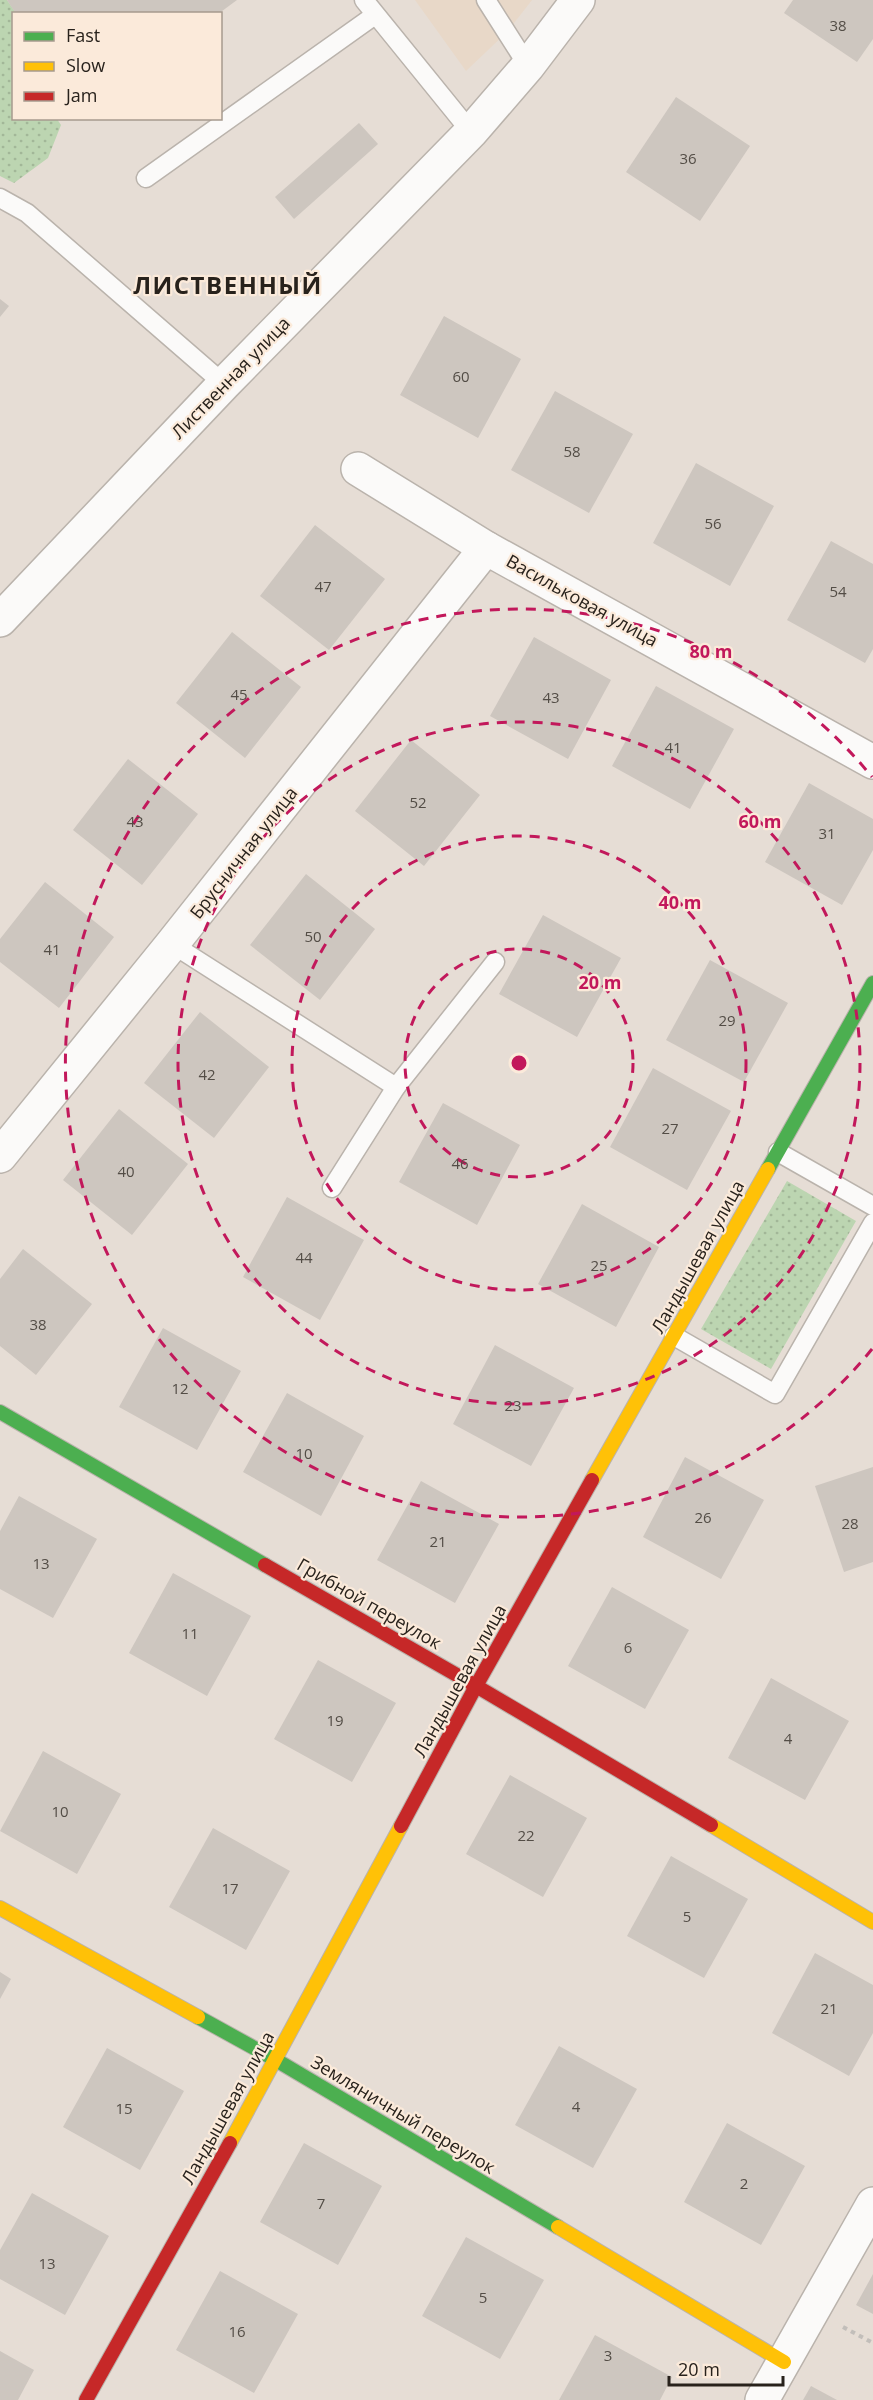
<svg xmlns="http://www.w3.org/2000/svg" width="873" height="2400" font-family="'Open Sans',sans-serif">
<defs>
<pattern id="grass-dots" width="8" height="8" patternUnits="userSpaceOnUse" patternTransform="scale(1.5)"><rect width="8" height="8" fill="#bcd5b1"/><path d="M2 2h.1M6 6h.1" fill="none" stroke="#a2b798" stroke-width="1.8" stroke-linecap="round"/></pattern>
</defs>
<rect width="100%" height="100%" fill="#e6ddd5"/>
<polygon fill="#e8d8c8" points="415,0 532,0 507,32 466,71"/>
<g fill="url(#grass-dots)">
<polygon points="0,0 7,0 16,13 14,14 14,118 57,119 61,125 48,158 14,183 0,176"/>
<polygon points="787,1181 856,1221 771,1369 701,1329"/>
</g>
<g fill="#cdc6bf">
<polygon points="7,0 237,0 218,14 16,14"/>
<polygon points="793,0 873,0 873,39 857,62 784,13"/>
<polygon points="676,97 750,146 700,221 626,172"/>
<polygon points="359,123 378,144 294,219 275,197"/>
<polygon points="0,299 9,306 0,317"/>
<polygon points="444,316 521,359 478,438 400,395"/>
<polygon points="555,391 633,434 589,513 511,470"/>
<polygon points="696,463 774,506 730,586 653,543"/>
<polygon points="315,525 385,579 329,650 260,596"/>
<polygon points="831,541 873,564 873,649 865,663 787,620"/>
<polygon points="232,632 301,687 245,758 176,703"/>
<polygon points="534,637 611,680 568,759 490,716"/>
<polygon points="656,686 734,729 690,809 612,766"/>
<polygon points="411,740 480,795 424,866 355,811"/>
<polygon points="128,759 198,814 142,885 73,830"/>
<polygon points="809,783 873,819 873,850 842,905 765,862"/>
<polygon points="306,874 375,929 320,1000 250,945"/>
<polygon points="45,882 114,937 59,1008 0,962 0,939"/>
<polygon points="543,915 621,958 577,1037 499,994"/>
<polygon points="710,960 788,1003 744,1082 666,1040"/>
<polygon points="200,1012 269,1067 214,1138 144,1083"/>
<polygon points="653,1068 731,1111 687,1190 610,1147"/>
<polygon points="443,1103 520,1145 477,1225 399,1182"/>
<polygon points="119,1109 188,1164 132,1235 63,1180"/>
<polygon points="287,1197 364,1240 320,1320 243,1277"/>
<polygon points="582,1204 659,1247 616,1327 538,1284"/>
<polygon points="23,1249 92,1304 36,1375 0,1346 0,1279"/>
<polygon points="163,1328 241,1371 197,1450 119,1407"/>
<polygon points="495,1345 574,1388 531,1466 453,1424"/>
<polygon points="287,1393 364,1436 321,1516 243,1472"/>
<polygon points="685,1457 764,1500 721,1579 643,1537"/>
<polygon points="873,1467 873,1562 844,1572 815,1486"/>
<polygon points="421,1481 499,1524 455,1603 377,1560"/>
<polygon points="19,1496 97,1539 53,1618 0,1589 0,1531"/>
<polygon points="173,1573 251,1616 207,1696 129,1653"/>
<polygon points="612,1587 689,1630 645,1709 568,1666"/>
<polygon points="318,1660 396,1703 352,1782 274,1739"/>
<polygon points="771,1678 849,1721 805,1800 728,1758"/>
<polygon points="43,1751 121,1794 77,1874 0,1831"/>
<polygon points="510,1775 587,1818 543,1897 466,1854"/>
<polygon points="213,1828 290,1871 246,1950 169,1907"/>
<polygon points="671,1856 748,1899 704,1978 627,1936"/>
<polygon points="815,1953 873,1985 873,2033 849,2076 772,2033"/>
<polygon points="0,1972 11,1979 0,1999"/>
<polygon points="559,2046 637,2089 593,2168 515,2125"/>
<polygon points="107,2048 184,2091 140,2170 63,2127"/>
<polygon points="727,2123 805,2166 761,2245 684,2202"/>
<polygon points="304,2143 382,2186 338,2265 260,2222"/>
<polygon points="32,2193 109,2236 65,2315 0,2279 0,2250"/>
<polygon points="466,2237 544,2280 500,2359 422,2316"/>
<polygon points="220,2271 298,2314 254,2393 176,2350"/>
<polygon points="873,2274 873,2314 856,2305"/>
<polygon points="595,2335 672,2377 660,2400 559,2400"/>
<polygon points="0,2351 34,2370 18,2400 0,2400"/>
<polygon points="811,2386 837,2400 803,2400"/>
</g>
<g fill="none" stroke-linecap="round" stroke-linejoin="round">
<g stroke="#bab3ac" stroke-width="21">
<g id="lane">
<polyline points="364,0 471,132"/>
<polyline points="486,0 528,66"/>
<polyline points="146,178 375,15"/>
<polyline points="0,198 27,213 224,384"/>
<polyline points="172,944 396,1087"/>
<polyline points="778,1152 873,1206"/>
<polyline points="332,1188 396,1087 495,962"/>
<polyline points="674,1336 775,1394 873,1223"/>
</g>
</g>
<g stroke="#bab3ac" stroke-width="36">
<g id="street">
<polyline points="358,469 486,548 873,762"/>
<polyline points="0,620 224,384 471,132 528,66 578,0"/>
<polyline points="0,1156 172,944 486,548"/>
<polyline points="762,2400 873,2204"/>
</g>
</g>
<g stroke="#bab3ac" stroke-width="16">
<g id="fast">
<polyline points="768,1169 873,983"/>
<polyline points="0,1412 265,1565"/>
<polyline points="198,2017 276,2060 558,2227"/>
</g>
</g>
<g stroke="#bab3ac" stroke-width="16">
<g id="slow">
<polyline points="592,1480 768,1169"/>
<polyline points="711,1825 873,1922"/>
<polyline points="0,1908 198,2017"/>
<polyline points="230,2143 401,1826"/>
<polyline points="558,2227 784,2362"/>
</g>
</g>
<g stroke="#bab3ac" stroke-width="16">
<g id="jam">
<polyline points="265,1565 476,1686 711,1825"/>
<polyline points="401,1826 476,1686 592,1480"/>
<polyline points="86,2400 230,2143"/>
</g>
</g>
<polyline stroke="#c2beba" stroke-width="4" stroke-dasharray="4.5 4.5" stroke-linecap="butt" points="843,2327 873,2343"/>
<use href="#lane" stroke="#fbfaf9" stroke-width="18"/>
<use href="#street" stroke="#fbfaf9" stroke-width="33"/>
<use href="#fast" stroke="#4caf50" stroke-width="14"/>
<use href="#slow" stroke="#ffc107" stroke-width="14"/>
<use href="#jam" stroke="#c62828" stroke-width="14"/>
</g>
<g fill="none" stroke="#c2185b" stroke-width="3" stroke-dasharray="10 8">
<circle cx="519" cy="1063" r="114"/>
<circle cx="519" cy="1063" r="227"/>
<circle cx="519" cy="1063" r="341"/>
<path d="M872 1349A454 454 0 1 1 872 777"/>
</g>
<g text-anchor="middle" stroke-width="4.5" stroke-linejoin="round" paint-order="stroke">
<g font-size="15" fill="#534d46">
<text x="838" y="31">38</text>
<text x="688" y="164">36</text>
<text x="461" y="382">60</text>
<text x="572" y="457">58</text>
<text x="713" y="529">56</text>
<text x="323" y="592">47</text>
<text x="838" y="597">54</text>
<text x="239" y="700">45</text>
<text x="551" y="703">43</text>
<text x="673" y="753">41</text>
<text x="418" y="808">52</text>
<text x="135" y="827">43</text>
<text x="827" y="839">31</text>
<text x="313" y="942">50</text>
<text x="52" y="955">41</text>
<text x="727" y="1026">29</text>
<text x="207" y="1080">42</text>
<text x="670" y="1134">27</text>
<text x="460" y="1169">46</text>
<text x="126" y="1177">40</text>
<text x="304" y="1263">44</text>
<text x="599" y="1271">25</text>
<text x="38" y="1330">38</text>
<text x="180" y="1394">12</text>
<text x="513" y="1411">23</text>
<text x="304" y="1459">10</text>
<text x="703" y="1523">26</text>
<text x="850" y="1529">28</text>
<text x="438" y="1547">21</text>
<text x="41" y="1569">13</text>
<text x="190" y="1639">11</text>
<text x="628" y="1653">6</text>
<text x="335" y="1726">19</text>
<text x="788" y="1744">4</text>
<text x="60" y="1817">10</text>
<text x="526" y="1841">22</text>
<text x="230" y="1894">17</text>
<text x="687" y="1922">5</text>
<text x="829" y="2014">21</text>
<text x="576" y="2112">4</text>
<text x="124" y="2114">15</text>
<text x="744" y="2189">2</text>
<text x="321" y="2209">7</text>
<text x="47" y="2269">13</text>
<text x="483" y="2303">5</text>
<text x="237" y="2337">16</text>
<text x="608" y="2361">3</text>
</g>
<g font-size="18" fill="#28221c" stroke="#fbeada">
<text transform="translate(231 378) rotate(-46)" y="6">Лиственная улица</text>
<text transform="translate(582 601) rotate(29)" y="6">Васильковая улица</text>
<text transform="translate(244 853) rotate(-52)" y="6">Брусничная улица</text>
<text transform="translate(698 1257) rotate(-61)" y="6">Ландышевая улица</text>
<text transform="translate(369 1604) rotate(30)" y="6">Грибной переулок</text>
<text transform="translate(460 1681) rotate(-61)" y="6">Ландышевая улица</text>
<text transform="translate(228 2108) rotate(-61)" y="6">Ландышевая улица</text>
<text transform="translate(403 2115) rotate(31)" y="6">Земляничный переулок</text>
</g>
<g font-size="24" font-weight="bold" letter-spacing="1.5" fill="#28221c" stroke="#fbeada">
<text x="228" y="294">ЛИСТВЕННЫЙ</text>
</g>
</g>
<circle cx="519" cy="1063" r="9" fill="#c2185b" stroke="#fbeada" stroke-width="3"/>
<g font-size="18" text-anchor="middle" font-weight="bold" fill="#c2185b" stroke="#fbeada" stroke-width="4.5" stroke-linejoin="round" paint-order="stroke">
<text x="711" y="658">80 m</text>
<text x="760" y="828">60 m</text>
<text x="680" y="909">40 m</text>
<text x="600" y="989">20 m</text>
</g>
<rect x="12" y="12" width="210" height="108" fill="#fbeada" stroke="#a79a8e" stroke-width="1.5"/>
<rect x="24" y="32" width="30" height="9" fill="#4caf50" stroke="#a79a8e" stroke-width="1.5"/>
<text x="66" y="42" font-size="18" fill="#28221c">Fast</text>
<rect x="24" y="62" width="30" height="9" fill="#ffc107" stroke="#a79a8e" stroke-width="1.5"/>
<text x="66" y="72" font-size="18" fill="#28221c">Slow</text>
<rect x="24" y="92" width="30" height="9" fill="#c62828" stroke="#a79a8e" stroke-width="1.5"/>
<text x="66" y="102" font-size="18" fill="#28221c">Jam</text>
<path d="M669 2376v9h114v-9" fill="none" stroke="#28221c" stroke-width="3"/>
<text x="678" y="2376" font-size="18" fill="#28221c" stroke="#fbeada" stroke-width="4.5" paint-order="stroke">20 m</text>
</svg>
